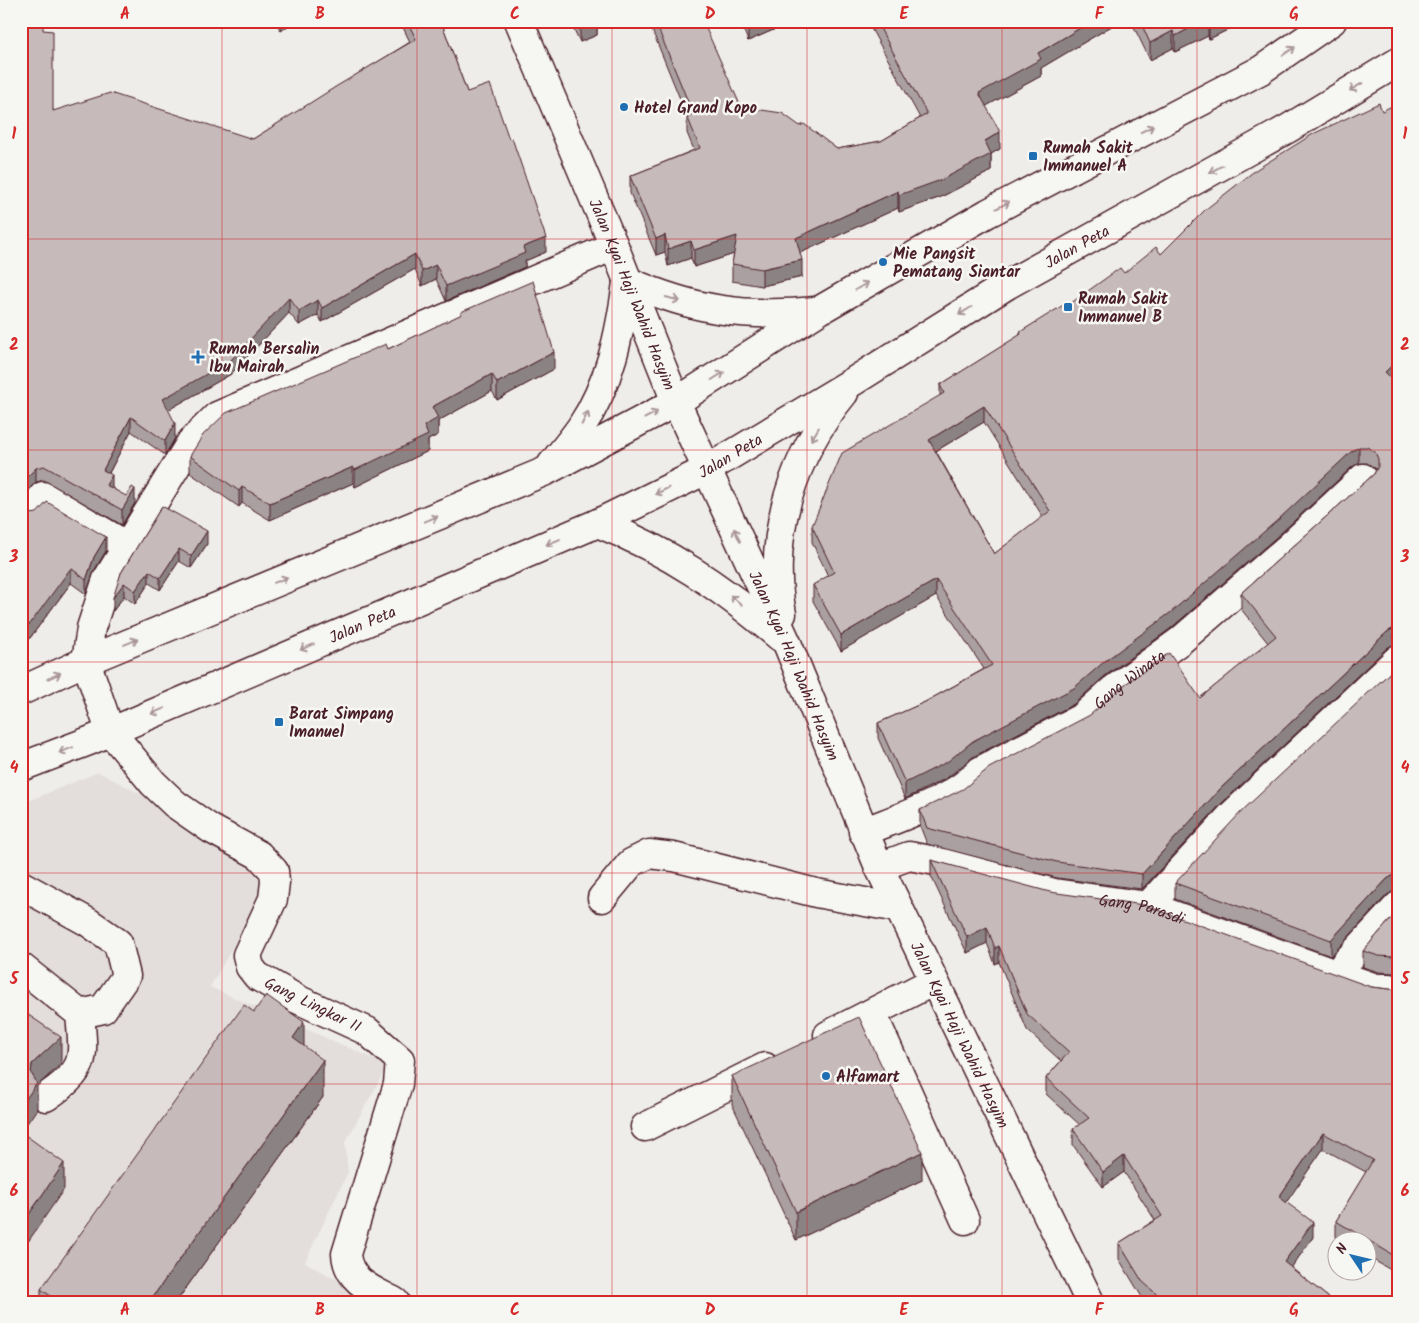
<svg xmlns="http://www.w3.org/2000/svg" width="1419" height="1323" font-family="Kalam,sans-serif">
<rect width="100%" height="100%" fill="#efedea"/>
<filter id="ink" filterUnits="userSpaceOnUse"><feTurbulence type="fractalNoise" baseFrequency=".02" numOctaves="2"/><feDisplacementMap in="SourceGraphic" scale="10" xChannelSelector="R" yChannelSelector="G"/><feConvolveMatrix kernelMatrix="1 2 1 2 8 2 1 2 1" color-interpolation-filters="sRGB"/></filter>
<g filter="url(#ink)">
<polygon fill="#e3dedc" points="98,772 280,865 210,987 388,1065 345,1143 348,1172 305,1262 377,1302 21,1302 21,804"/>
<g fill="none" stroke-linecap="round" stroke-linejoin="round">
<g stroke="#4a1f2b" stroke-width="31">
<g id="minor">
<polyline points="21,508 30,513 43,496 127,546"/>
<path id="s1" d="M863,832C900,817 952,801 980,771L1083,717L1114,689L1180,641L1290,546L1363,478"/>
<path id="s2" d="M879,867L909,856L941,862L1054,893L1148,906L1338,975L1376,988H1389L1398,991"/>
<polyline points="21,885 88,922 118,943 126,976 103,1009 80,1014"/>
<polyline points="602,898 631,863 649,854 674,857 816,893 898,908"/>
<polyline points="1148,906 1232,815 1398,659"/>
<path d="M21,967L80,1014C84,1060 87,1069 46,1097"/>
<polyline points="1338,975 1345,963 1398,906"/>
<polyline points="872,1013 965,1220"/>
<polyline points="828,1035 934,981"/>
<polyline points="645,1127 765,1067"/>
<path d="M395,1302C373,1290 348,1282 346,1254L398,1084L400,1060L367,1031L297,999L257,976L250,967L247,955L273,899L275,882L274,871L259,855L211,829L175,804L153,783L110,731L86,661L91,628L107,579L191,442L217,416L614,246"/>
</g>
</g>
<g stroke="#4a1f2b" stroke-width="31">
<g id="major">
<path id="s3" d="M519,21L614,246L676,402L787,643L879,867L1090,1302"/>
<path d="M627,281C694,310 744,318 816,311"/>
<path d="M552,464C562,452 572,440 581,427C610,384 620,333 627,283"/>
<path d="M598,523C670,552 721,587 780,637"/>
<path d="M782,614C767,534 793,455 844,393"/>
<polyline points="21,691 86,661 546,471 676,402 820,310 988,213 1261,70 1332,21"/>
<path id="s4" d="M21,767L89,741L598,523L706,470L854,381L1007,285L1289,128L1398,62"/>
</g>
</g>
<use href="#minor" stroke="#f6f6f2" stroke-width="28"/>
<use href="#major" stroke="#f6f6f2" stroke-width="28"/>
</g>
<g fill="#aaa0a1" stroke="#4a1f2b" fill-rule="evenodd">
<polygon points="21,21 43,30 53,111 253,139 410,42 400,21 441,21 467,92 546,252 525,261 525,267 446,301 436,279 422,286 415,269 322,322 318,315 299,325 289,313 231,374 168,410 175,438 165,455 131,431 109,473 112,488 135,503 122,525 44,480 36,482 25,493 21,494"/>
<polygon points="275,21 294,21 281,31"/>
<polygon points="570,21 597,21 597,35 580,42"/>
<polygon points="652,21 690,21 741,107 800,126 837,149 881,141 920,118 867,21 1120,21 1041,68 1041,76 986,106 1000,149 991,154 991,171 941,197 899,212 898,208 800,253 802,277 762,286 732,281 732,264 734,254 694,267 691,258 668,266 665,252 656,255 630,193 630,176 694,150 687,133 687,116 652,30"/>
<polygon points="740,21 794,21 748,41"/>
<polygon points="848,21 867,21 850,28"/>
<polygon points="1131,21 1246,21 1209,39 1208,36 1175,52 1173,48 1150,60"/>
<path d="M1161,254L1393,380L1398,385V644H1394L1387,648L1221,804L1142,889L1057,878L927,844L920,826V810L1200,698L1268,643L1241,609V593L1374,474L1376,470L1375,468L1367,463H1359L1352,467L1280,534L1170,629L1105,676L1074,704L973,757L947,778L905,799L878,738V723L925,702L984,669L936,596L841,651L813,601V585L828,576L812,542V526L940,396V385L1020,335V332L1067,306L1124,273ZM984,422L1043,517L994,554L936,451Z"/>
<polygon points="461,312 554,369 497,400 492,391 438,421 438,435 428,440 428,451 355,487 353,483 270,520 242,503 239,507 190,473 190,456 388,349 461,315"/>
<polygon points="162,506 207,544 191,568 179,561 160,590 149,583 135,604 124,596 113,611 121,573"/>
<polygon points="21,511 106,551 94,571 86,594 71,583 30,638 21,644"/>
<polygon points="1398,665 1398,891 1394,891 1387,895 1331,956 1175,899 1175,883"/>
<polygon points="931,860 1371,987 1398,990 1398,1274 1366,1256 1366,1240 1341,1240 1336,1237 1336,1221 1366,1172 1323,1149 1286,1202 1313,1237 1291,1268 1334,1302 1148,1302 1142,1297 1119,1259 1119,1243 1155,1220 1124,1172 1103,1187 1073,1145 1073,1129 1080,1125 1046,1094 1046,1078 1061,1061 1027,1030 999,962 995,964 987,943 967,953 931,876"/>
<polygon points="1398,911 1398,975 1394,973 1379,972 1363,967 1363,951"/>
<polygon points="304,1046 323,1097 176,1302 41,1302 41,1289"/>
<polygon points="732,1076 922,1180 796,1240 732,1104"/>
</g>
<g fill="#8b8283" stroke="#4a1f2b">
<polygon points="281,21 294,21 281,31"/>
<polygon points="594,21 597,21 597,35 580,42 580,27"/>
<polygon points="754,21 794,21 748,41 748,24"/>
<polygon points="850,21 867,21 850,28"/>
<polygon points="1092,21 1120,21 1041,68 1041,76 979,110 979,93 1038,53"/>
<polygon points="1204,21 1208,21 1208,36 1175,52 1175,36"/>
<polygon points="1211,21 1246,21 1209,39 1209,22"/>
<polygon points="1173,31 1173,48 1150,60 1150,43"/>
<polygon points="1000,132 1000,149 991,154 991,171 941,197 899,212 899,195"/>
<polygon points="898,191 898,208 796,255 796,238"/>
<polygon points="665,235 665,252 656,255 656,239"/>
<polygon points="737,236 737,253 694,267 694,250"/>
<polygon points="546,238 546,252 525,261 525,267 446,301 446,286 523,247"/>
<polygon points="691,241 691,258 668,266 668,249"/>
<polygon points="415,254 415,269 322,322 322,308"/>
<polygon points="802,260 802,277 762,286 762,269"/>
<polygon points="436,265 436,279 422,286 422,271"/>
<polygon points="289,298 289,313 231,374 163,413 163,399"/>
<polygon points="318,300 318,315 299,325 299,311"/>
<polygon points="554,352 554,369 497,400 497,383"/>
<polygon points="1398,360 1398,375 1385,388 1385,372"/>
<polygon points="492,374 492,391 438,421 438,435 428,440 428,451 355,487 355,470 424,426 432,407"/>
<polygon points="984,406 984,422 929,455 929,440"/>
<polygon points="131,417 131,431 103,484 103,470"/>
<polygon points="175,423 175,438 165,455 165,441"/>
<polygon points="1359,447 1359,463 1352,467 1280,534 1170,629 1105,676 1074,704 973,757 947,778 905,799 905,783 1105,661 1352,451"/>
<polygon points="353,467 353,483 270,520 270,503"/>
<polygon points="36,468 36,482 25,493 25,479"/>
<polygon points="112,475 112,489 106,485"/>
<polygon points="242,487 242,503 239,507 239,491"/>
<polygon points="135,489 135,503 122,525 122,510"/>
<polygon points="207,531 207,544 191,568 191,556"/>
<polygon points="106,537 106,551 94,571 86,594 86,580 94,557"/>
<polygon points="179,549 179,561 160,590 160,578"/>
<polygon points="71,568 71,583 30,638 21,644 21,630"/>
<polygon points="149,571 149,583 135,604 135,591"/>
<polygon points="936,580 936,596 841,651 841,635"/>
<polygon points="124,583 124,596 113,611 113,598"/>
<polygon points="1394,628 1394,644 1387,648 1221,804 1142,889 1142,874 1221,788 1387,632"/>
<polygon points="1394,875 1394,891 1387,895 1331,956 1331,940 1387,879"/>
<polygon points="987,927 987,943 967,953 967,937"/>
<polygon points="999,946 999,962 995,964 995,948"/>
<polygon points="304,1022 304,1060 293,1038"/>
<polygon points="61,1037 61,1064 37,1086 37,1109 21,1132 21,1106 31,1073 32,1064"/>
<polygon points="323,1060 323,1097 176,1302 149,1302"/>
<polygon points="1323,1133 1323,1149 1279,1213 1279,1197"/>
<polygon points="922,1152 922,1180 796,1240 796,1212"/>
<polygon points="1124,1156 1124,1172 1103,1187 1103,1172"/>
<polygon points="64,1163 64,1189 21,1252 21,1226"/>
<polygon points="1313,1222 1313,1237 1284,1278 1284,1262"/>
</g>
<g fill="#c6babb" stroke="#4a1f2b" fill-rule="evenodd">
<polygon points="21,21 43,21 43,30 53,31 53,111 110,93 253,139 337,86 416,39 407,21 441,21 467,92 490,84 509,139 512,138 546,238 523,247 525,253 446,286 436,265 422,271 415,254 322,308 318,300 299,311 289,298 231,360 163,399 175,423 165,441 131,417 103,470 112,475 106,485 126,496 132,487 135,489 122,510 44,466 36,468 25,479 21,480"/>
<polygon points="577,21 594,21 580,27"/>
<polygon points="655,21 690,21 704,24 741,107 782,113 800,126 804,124 837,149 881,141 927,114 876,21 1092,21 1038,53 1041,59 979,93 1000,132 985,141 991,154 941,180 899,195 898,191 796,238 802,260 762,269 732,264 737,236 694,250 691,241 668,249 665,235 656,239 630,176 700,148 687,116 693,114"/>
<polygon points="747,21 754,21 748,24"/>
<polygon points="1140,21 1204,21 1175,36 1173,31 1150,43"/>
<path d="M1379,103L1382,111L1398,103V360L1385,372L1398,385V628H1394L1387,632L1221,788L1142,874L1057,862L927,828L920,810L963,789L989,768L1090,715L1124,685L1169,653L1200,698L1276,636L1241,593L1374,474L1378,466V459L1375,452L1367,447H1359L1352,451L1280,518L1170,613L1105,661L1074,688L973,741L947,762L905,783L878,723L925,702L992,665L936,580L841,635L813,585L834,572L812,526L842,453L944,393L940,385L1021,334L1020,332L1065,304L1067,306L1120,268L1124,273L1156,247L1161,254L1206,209L1257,169L1313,134ZM984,406L1050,511L994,554L929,440Z"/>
<polygon points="533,281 554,352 497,383 492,374 432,407 438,418 424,426 428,435 355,470 353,467 270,503 242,487 239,491 190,456 203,435 226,413 386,344 388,349 462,314 461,312"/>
<polygon points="47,502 106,537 94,557 86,580 71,568 30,624 21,630 21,511 30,514 37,513"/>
<polygon points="162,506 207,531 191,556 179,549 160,578 149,571 135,591 124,583 113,598 121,573"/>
<polygon points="1398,665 1398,875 1394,875 1387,879 1331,940 1175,883 1243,810"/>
<polygon points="931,860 1050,892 1144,905 1371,987 1398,990 1398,1258 1336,1221 1373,1160 1323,1133 1279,1197 1313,1222 1284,1262 1334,1302 1165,1302 1142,1281 1119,1243 1162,1216 1124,1156 1103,1172 1073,1129 1089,1118 1046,1078 1069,1052 1027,1014 999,946 995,948 987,927 967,937"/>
<polygon points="1398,911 1398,959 1394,957 1379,956 1363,951"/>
<polygon points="266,995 304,1022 293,1038 323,1060 149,1302 59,1302 41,1289 244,1005 254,1012"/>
<polygon points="21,1010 61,1037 32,1064 31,1073 37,1083 21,1106"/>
<polygon points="859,1017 922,1152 796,1212 732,1076"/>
<polygon points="21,1132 64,1163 21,1226"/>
</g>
<defs><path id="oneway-shaft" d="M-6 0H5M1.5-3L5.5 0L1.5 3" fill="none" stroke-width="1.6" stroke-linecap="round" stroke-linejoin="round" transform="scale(1.25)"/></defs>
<g stroke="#a99598">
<use href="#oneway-shaft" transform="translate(1289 51) rotate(-34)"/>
<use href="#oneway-shaft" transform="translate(1356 87) rotate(149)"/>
<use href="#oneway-shaft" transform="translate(1147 129) rotate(-27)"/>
<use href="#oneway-shaft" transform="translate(1216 169) rotate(151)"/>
<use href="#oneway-shaft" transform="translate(1003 205) rotate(-28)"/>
<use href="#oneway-shaft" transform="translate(862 286) rotate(-30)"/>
<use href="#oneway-shaft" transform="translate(673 299) rotate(15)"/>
<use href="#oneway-shaft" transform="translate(965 311) rotate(148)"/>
<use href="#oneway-shaft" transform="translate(718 376) rotate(-32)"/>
<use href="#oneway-shaft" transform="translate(651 415) rotate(-28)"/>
<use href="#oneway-shaft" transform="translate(585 418) rotate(-63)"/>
<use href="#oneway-shaft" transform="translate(815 434) rotate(121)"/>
<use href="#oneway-shaft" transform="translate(662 491) rotate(154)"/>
<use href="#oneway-shaft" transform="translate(431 519) rotate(-22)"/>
<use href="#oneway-shaft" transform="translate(737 535) rotate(-115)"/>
<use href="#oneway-shaft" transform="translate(553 542) rotate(157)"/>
<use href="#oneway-shaft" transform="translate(281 580) rotate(-22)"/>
<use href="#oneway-shaft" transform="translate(736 600) rotate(-141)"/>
<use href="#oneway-shaft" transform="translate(131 642) rotate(-22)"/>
<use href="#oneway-shaft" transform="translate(307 647) rotate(157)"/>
<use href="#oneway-shaft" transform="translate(54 676) rotate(-25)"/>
<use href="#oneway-shaft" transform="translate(158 711) rotate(157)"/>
<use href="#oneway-shaft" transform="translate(66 750) rotate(159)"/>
</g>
</g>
<path fill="none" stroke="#d62828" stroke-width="1" stroke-opacity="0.55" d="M222,21V1302M417,21V1302M612,21V1302M807,21V1302M1002,21V1302M1197,21V1302M21,239H1398M21,450H1398M21,662H1398M21,873H1398M21,1084H1398"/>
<g fill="#1f6fb2" stroke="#f6f6f2" stroke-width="2">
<circle cx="624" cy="107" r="5"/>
<rect x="1028" y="151" width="10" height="10" rx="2.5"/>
<circle cx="883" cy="262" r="5"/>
<rect x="1063" y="302" width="10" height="10" rx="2.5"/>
<path d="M195.5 349.5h5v5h5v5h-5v5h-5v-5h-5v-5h5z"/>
<rect x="274" y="717" width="10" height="10" rx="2.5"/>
<circle cx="826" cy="1076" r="5"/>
</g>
<g text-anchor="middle" stroke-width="5" stroke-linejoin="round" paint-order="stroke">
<g font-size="16" font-weight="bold" fill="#4a1f2b" stroke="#f6f6f2" text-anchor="start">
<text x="634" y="113">Hotel Grand Kopo</text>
<text x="1043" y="153">Rumah Sakit<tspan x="1043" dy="18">Immanuel A</tspan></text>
<text x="893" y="259">Mie Pangsit<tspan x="893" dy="18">Pematang Siantar</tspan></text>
<text x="1078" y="304">Rumah Sakit<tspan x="1078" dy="18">Immanuel B</tspan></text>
<text x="209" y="354">Rumah Bersalin<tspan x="209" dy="18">Ibu Mairah</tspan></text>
<text x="289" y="719">Barat Simpang<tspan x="289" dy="18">Imanuel</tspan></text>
<text x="836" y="1082">Alfamart</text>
</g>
<g font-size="16" fill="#4a1f2b" stroke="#f6f6f2">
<text dy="6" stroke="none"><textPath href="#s4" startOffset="1180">Jalan Peta</textPath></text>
<text dy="6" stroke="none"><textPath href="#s3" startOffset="296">Jalan Kyai Haji Wahid Hasyim</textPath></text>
<text dy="6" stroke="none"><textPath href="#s4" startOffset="775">Jalan Peta</textPath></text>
<text dy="6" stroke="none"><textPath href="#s4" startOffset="370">Jalan Peta</textPath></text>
<text dy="6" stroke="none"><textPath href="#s3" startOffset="701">Jalan Kyai Haji Wahid Hasyim</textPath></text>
<text dy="6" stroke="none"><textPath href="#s1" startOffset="309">Gang Winata</textPath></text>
<text dy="6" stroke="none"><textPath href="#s2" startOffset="271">Gang Parasdi</textPath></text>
<text transform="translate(313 1004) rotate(26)" y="6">Gang Lingkar II</text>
<text dy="6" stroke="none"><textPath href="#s3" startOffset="1106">Jalan Kyai Haji Wahid Hasyim</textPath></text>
</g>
</g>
<rect width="1419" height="1323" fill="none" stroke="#f6f6f2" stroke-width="55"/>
<g transform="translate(1352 1256) rotate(305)"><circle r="24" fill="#f6f6f2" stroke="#b1a0a2"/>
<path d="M0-4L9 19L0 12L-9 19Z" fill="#1f6fb2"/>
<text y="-8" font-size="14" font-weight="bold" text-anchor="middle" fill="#4a1f2b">N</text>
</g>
<rect x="28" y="28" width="1364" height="1268" fill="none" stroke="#d62828" stroke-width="2"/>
<g font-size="16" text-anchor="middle" font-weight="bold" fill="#d62828">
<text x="125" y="19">A</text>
<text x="320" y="19">B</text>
<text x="515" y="19">C</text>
<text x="710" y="19">D</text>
<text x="904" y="19">E</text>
<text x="1099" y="19">F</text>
<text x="1294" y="19">G</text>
<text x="14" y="139">1</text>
<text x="1405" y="139">1</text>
<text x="14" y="350">2</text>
<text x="1405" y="350">2</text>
<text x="14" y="562">3</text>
<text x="1405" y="562">3</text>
<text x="14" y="773">4</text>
<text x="1405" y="773">4</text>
<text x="14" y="984">5</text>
<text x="1405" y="984">5</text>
<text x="14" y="1196">6</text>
<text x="1405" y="1196">6</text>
<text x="125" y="1315">A</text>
<text x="320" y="1315">B</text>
<text x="515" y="1315">C</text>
<text x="710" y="1315">D</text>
<text x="904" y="1315">E</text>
<text x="1099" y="1315">F</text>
<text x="1294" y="1315">G</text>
</g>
</svg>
